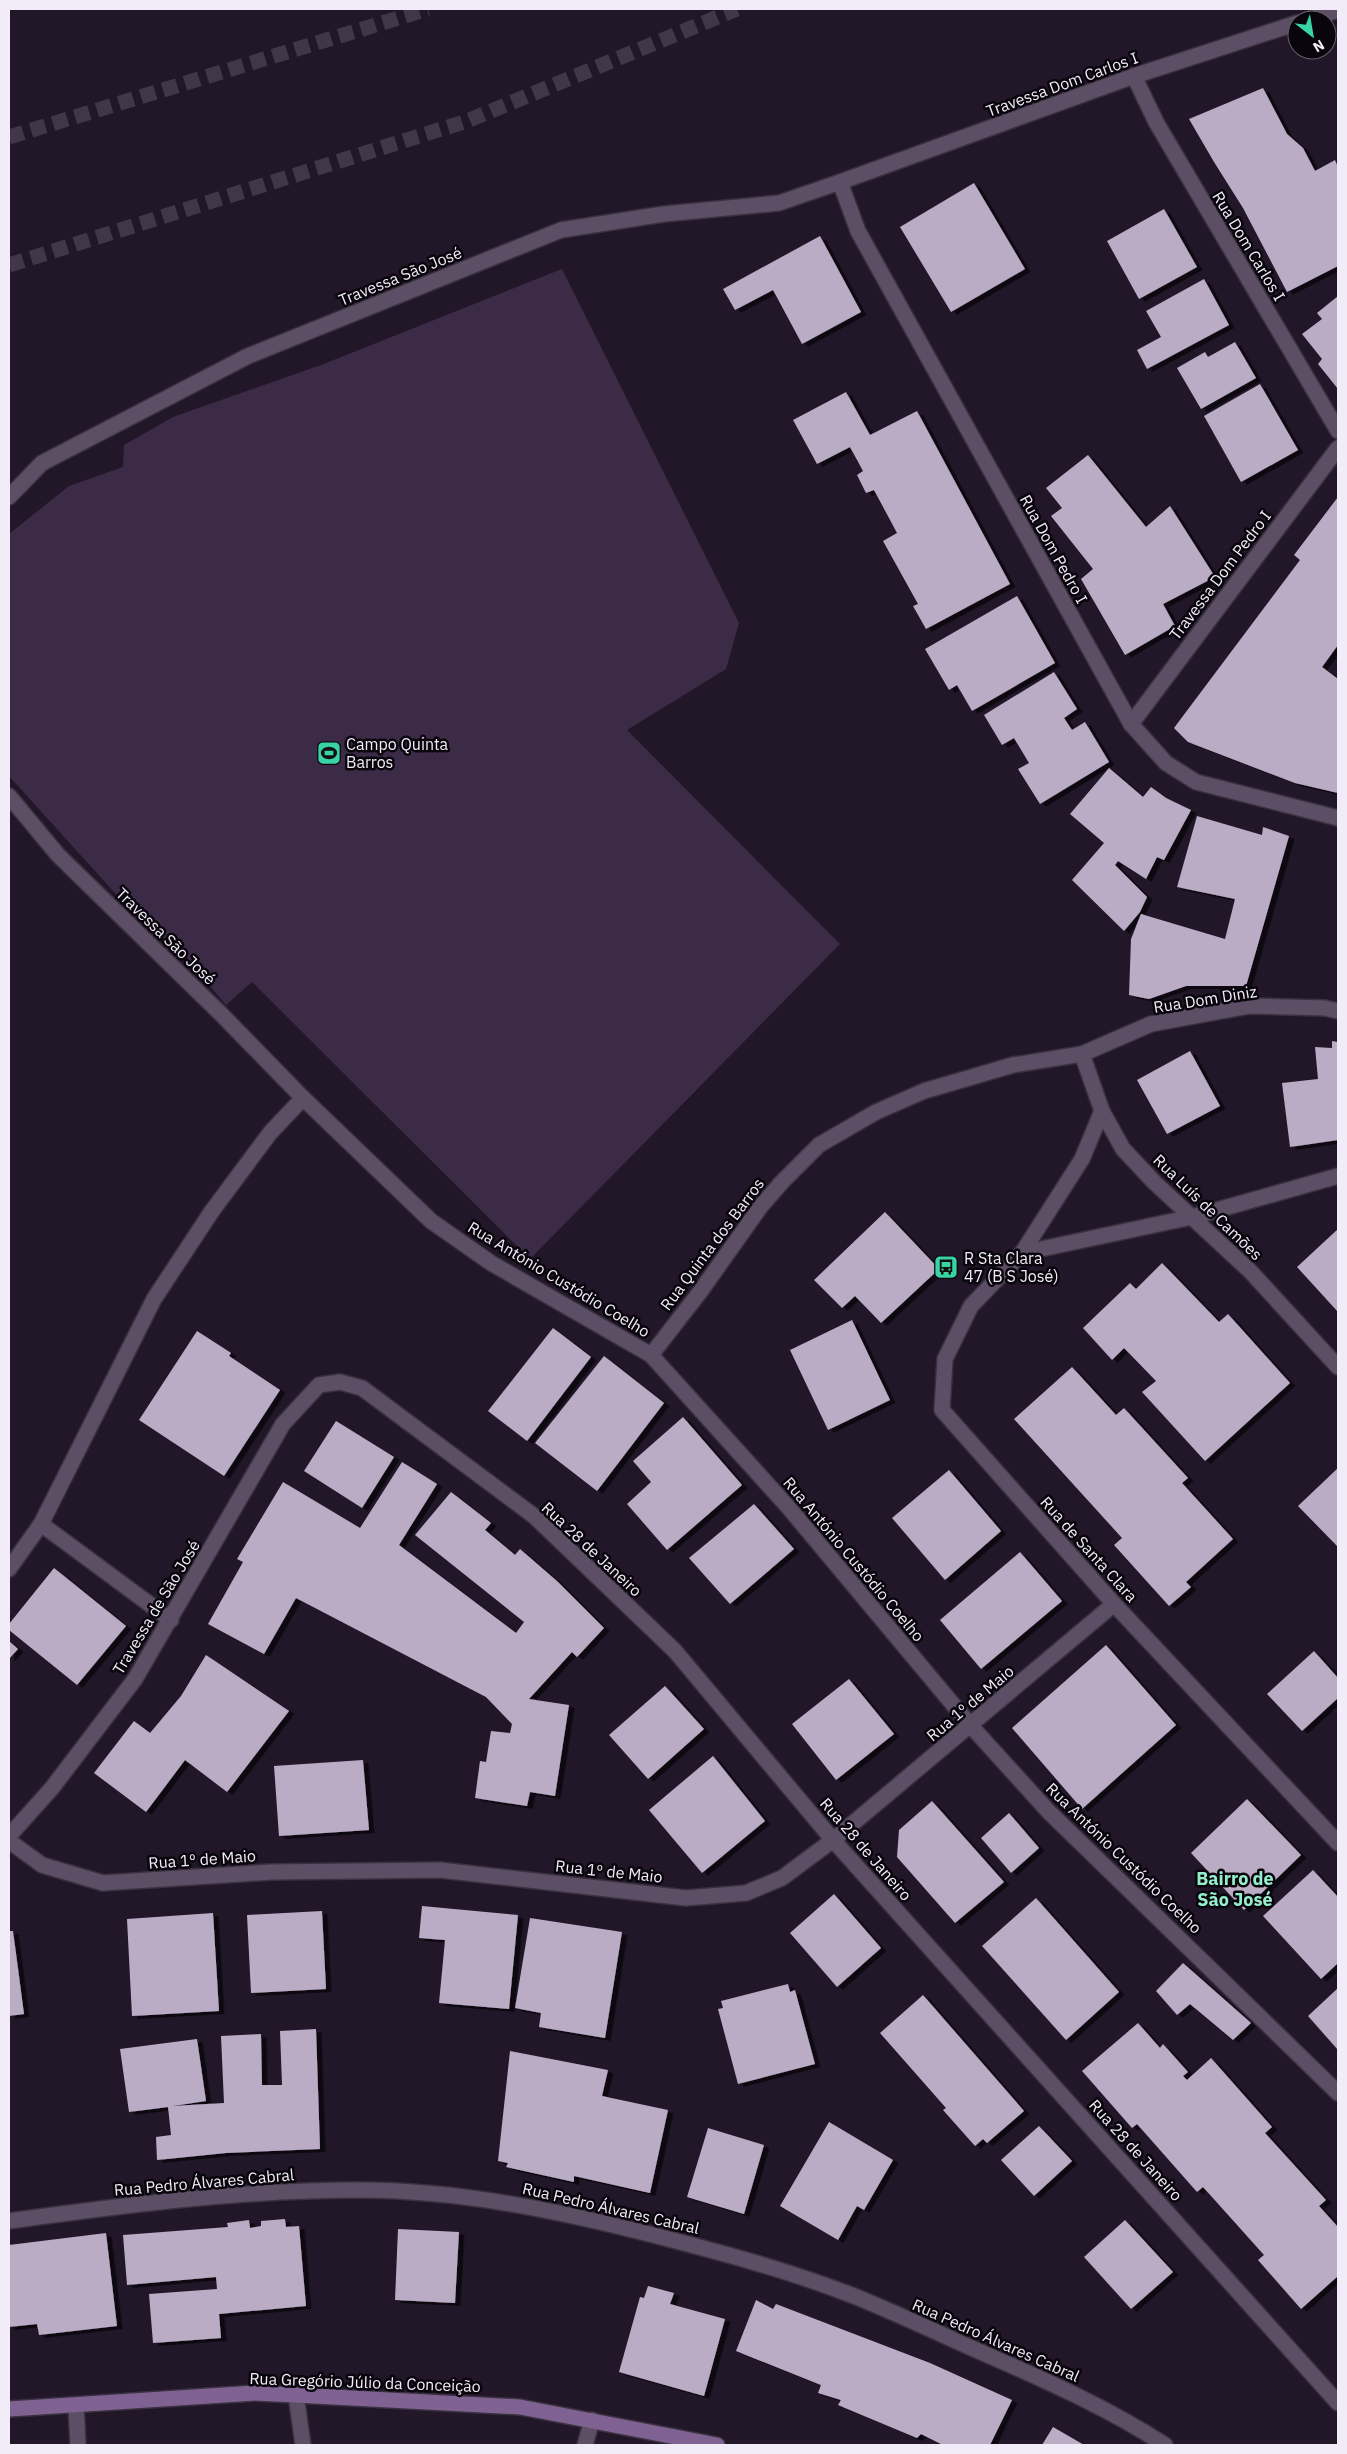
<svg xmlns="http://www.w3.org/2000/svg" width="1347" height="2454" font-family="'IBM Plex Sans',sans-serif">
<defs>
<filter id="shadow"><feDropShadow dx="5.5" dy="3" stdDeviation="0" flood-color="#0009"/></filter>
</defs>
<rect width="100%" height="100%" fill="#221729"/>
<polygon fill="#3c2b47" points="562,269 739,623 726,669 627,730 840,944 530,1259 252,982 226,1005 177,947 152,934 9,776 9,534 69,486 123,467 124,445 173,417 321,365"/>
<g fill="#bbacc5" filter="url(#shadow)">
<polygon points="1263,88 1287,134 1303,148 1315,171 1335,160 1338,167 1338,266 1287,292 1243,208 1214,162 1189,119"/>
<polygon points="974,183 1025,269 951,312 900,227"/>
<polygon points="1164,209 1197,267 1139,299 1107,241"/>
<polygon points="820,236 861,312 802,344 773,290 735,310 723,289"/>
<polygon points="1204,279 1229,325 1147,369 1137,350 1161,337 1146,311"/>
<polygon points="1338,296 1338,389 1318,364 1322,359 1302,334 1322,319 1317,313"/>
<polygon points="1235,342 1256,378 1201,409 1177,368 1205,352 1208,357"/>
<polygon points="1260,384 1298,450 1241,482 1204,416"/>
<polygon points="846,392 870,435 917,411 1010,584 926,629 913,606 918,604 883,541 897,533 874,490 866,493 857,475 863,471 850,447 817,464 793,420"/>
<polygon points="1088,455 1146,527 1170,506 1215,577 1163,604 1175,626 1125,655 1081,579 1093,569 1051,516 1062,508 1046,488"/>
<polygon points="1338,497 1338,645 1322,667 1338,679 1338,793 1295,783 1188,742 1174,728 1300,560 1294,555"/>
<polygon points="1017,596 1055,663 972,711 957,685 949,690 925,649"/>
<polygon points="1054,672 1077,709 1064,718 1072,730 1085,722 1109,762 1040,804 1018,769 1029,763 1014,738 1002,745 984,715"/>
<polygon points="1109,768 1143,797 1151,787 1166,798 1191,810 1164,860 1157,857 1146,879 1118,861 1115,865 1147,897 1140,912 1124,931 1072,880 1104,843 1070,814"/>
<polygon points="1197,816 1262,835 1263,827 1289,836 1246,986 1186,986 1149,999 1129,995 1131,939 1141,914 1225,939 1235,899 1177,887"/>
<polygon points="1332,1041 1338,1042 1338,1140 1290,1147 1282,1083 1318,1079 1315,1047 1332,1048"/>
<polygon points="1190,1051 1220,1106 1167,1134 1137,1080"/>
<polygon points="885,1212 939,1269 881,1323 855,1296 842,1308 814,1280"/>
<polygon points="1338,1229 1338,1312 1297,1267"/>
<polygon points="1162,1263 1219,1322 1228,1314 1290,1383 1205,1461 1142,1392 1156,1381 1124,1348 1112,1360 1083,1328 1130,1283 1136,1289"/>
<polygon points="852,1320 890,1400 828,1430 790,1350"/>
<polygon points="553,1328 591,1357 527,1441 488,1411"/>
<polygon points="197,1331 231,1353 229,1356 280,1390 224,1476 139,1420"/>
<polygon points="604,1356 664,1403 597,1491 535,1443"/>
<polygon points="1072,1367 1116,1415 1124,1408 1188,1478 1182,1483 1233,1539 1186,1582 1191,1587 1169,1606 1114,1545 1122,1538 1014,1419"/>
<polygon points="683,1417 742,1485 667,1550 627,1504 651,1482 633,1461"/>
<polygon points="336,1421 394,1457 362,1508 304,1471"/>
<polygon points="402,1462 437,1484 399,1545 516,1633 524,1622 415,1535 451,1492 491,1523 485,1530 515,1555 520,1549 558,1582 604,1628 577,1657 572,1652 529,1699 569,1705 555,1796 530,1792 527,1806 475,1798 480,1761 486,1762 491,1731 510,1733 512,1724 486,1697 296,1598 264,1654 208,1624 243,1562 237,1559 283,1482 360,1528"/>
<polygon points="1338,1468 1338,1547 1298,1506"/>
<polygon points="949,1470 1001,1531 945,1580 892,1518"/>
<polygon points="754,1504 794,1549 730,1604 689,1558"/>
<polygon points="1020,1552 1062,1601 981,1669 940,1620"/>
<polygon points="54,1568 126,1626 77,1685 9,1630 9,1624"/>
<polygon points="9,1641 18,1649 9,1659"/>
<polygon points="1106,1645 1176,1725 1082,1809 1012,1728"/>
<polygon points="1314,1651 1338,1678 1338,1698 1302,1731 1267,1694"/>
<polygon points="206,1655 289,1711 227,1792 185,1760 146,1812 94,1773 134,1721 150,1733 181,1696"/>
<polygon points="849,1679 894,1734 836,1780 792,1724"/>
<polygon points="665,1686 704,1729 648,1779 609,1735"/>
<polygon points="713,1756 765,1821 702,1873 649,1810"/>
<polygon points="363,1760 369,1830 279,1836 274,1766"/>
<polygon points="1247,1799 1301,1855 1244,1910 1191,1853"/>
<polygon points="932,1801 1004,1882 955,1923 897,1857 899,1830"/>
<polygon points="1009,1813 1039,1848 1011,1873 981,1838"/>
<polygon points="1313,1870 1338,1897 1338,1963 1321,1979 1263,1916"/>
<polygon points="834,1894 881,1948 837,1987 790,1933"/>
<polygon points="1036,1898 1119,1992 1066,2040 982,1946"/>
<polygon points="422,1906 518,1915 509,2009 439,2003 445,1940 419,1938"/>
<polygon points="322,1911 326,1989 251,1993 247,1915"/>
<polygon points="213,1913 219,2011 132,2016 127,1919"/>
<polygon points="530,1918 622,1932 605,2038 539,2027 541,2013 515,2008"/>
<polygon points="9,1931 13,1931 24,2014 9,2016"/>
<polygon points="1183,1963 1251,2023 1233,2040 1190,2004 1177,2015 1156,1991"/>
<polygon points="788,1984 790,1992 795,1990 815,2064 738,2084 718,2009 723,2008 721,2001"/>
<polygon points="1338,1988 1338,2050 1308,2016"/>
<polygon points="923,1995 1024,2111 987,2143 983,2139 975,2146 943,2110 946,2108 880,2033"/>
<polygon points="1138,2023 1160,2048 1163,2044 1188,2072 1183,2076 1187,2080 1211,2058 1272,2127 1265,2133 1326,2200 1319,2206 1338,2227 1338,2276 1301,2309 1258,2260 1264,2255 1203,2187 1197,2192 1137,2124 1132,2128 1082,2071"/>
<polygon points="316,2029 320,2149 226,2153 157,2160 156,2137 171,2135 168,2107 129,2112 120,2049 197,2039 206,2101 173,2106 224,2103 221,2036 261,2034 262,2085 282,2085 280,2031"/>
<polygon points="510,2051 608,2070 602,2096 668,2110 650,2193 574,2176 574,2182 506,2167 508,2163 498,2161"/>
<polygon points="829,2122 893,2160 864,2210 857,2206 838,2240 780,2206"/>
<polygon points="1039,2126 1072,2161 1034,2196 1001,2160"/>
<polygon points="708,2128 764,2145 744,2214 687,2197"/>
<polygon points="285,2219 286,2227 299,2226 306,2306 219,2314 221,2338 153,2343 149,2294 217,2289 216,2277 127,2285 123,2235 228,2227 227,2223 249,2220 250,2228 261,2226 261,2221"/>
<polygon points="1125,2220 1173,2272 1131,2309 1084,2257"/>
<polygon points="398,2229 459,2232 455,2303 395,2300"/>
<polygon points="106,2233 117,2326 39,2335 37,2324 9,2327 9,2245"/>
<polygon points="648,2286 674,2293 670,2304 725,2319 704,2396 619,2372 640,2297 644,2298"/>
<polygon points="756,2300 773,2309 776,2304 930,2363 1012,2400 990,2445 943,2445 921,2434 917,2438 838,2405 841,2400 818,2393 821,2385 736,2351"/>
<polygon points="1053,2427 1084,2445 1042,2445"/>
</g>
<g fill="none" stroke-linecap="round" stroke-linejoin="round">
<g stroke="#413748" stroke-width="15" stroke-dasharray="15 8" stroke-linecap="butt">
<polyline points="9,137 428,9"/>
<polyline points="9,265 467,121 737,9"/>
</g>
<g stroke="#393140" stroke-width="18">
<g id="lane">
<polyline points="9,497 42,463 248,356 561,230 664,214 779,203 840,182"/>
<polyline points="9,796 58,855 221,1014 303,1098"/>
<polyline points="41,1524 171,1620"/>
</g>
</g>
<g stroke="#393140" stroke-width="18">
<g id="street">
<polyline points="1307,20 1338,10"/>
<polyline points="1297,23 1134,76 840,182 858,231 1131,724 1166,763 1196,782 1338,818"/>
<polyline points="1134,76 1156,122 1338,431"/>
<polyline points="1131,724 1338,448"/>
<polyline points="1082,1054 1102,1111 1123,1149 1155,1183 1250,1271 1338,1367"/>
<polyline points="1102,1111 1082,1159 1022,1253 971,1306 945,1359 942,1410 1114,1604 1338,1843"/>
<polyline points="1022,1253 1192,1217 1338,1176"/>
<polyline points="651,1355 700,1292 761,1206 782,1182 819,1145 876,1112 924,1091 1013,1065 1082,1054 1151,1024 1249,1006 1325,1008 1338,1011"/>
<polyline points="9,1569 41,1524 154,1299 212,1211 270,1133 303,1098 431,1221 491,1263 651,1355 789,1508 971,1726 1049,1812 1338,2093"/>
<polyline points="9,1836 52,1788 135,1679 283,1424 319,1385 340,1382 362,1388 534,1516 675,1651 833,1840 1338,2403"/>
<polyline points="9,1841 42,1865 103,1883 271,1872 440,1870 686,1898 746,1893 782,1878 833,1840 1114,1604"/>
<path d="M9,2221C125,2205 241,2190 358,2190C460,2190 559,2211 657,2236C723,2253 790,2271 854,2296C891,2311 928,2328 965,2345C1033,2375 1102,2404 1165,2445"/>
<polyline points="296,2395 303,2445"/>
<polyline points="76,2405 78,2445"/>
<polyline points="585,2445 592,2420"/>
</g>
</g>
<g stroke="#393140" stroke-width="18">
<polyline id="secondary" points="9,2409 255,2393 296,2395 520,2407 717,2445"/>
</g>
<use href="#lane" stroke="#5c4f65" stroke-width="15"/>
<use href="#street" stroke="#5c4f65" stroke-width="15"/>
<use href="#secondary" stroke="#806292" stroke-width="15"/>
</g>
<defs>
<g id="stadium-square" transform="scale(1.25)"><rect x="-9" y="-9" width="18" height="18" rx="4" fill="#39d4a5" stroke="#09050c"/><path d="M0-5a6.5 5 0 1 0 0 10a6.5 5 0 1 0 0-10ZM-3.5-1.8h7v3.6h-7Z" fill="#111"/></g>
<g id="bus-square" transform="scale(1.25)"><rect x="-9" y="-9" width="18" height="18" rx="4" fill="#39d4a5" stroke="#09050c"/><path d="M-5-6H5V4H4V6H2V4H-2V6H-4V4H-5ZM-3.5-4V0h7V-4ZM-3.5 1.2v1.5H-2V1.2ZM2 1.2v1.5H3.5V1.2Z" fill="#111"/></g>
</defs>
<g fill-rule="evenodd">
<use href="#stadium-square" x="329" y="753"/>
<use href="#bus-square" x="946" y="1267"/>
</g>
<g text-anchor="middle" stroke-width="5" stroke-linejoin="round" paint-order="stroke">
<g font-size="16" fill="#f2ebf8" stroke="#09050c">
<text transform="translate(1062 84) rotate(-20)" y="6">Travessa Dom Carlos I</text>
<text transform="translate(1249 246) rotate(59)" y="6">Rua Dom Carlos I</text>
<text transform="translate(400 276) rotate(-22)" y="6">Travessa São José</text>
<text transform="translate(1054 549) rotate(61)" y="6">Rua Dom Pedro I</text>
<text transform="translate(1220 575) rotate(-53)" y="6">Travessa Dom Pedro I</text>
<text transform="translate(166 936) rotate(44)" y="6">Travessa São José</text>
<text transform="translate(1205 999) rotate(-9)" y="6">Rua Dom Diniz</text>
<text transform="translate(1208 1207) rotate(44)" y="6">Rua Luís de Camões</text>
<text transform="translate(712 1244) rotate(-53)" y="6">Rua Quinta dos Barros</text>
<text transform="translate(559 1279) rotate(31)" y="6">Rua António Custódio Coelho</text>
<text transform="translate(592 1549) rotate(43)" y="6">Rua 28 de Janeiro</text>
<text transform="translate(1089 1549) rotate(48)" y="6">Rua de Santa Clara</text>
<text transform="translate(854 1559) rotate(50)" y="6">Rua António Custódio Coelho</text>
<text transform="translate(156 1607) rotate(-59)" y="6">Travessa de São José</text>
<text transform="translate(970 1703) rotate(-40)" y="6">Rua 1º de Maio</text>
<text transform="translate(866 1849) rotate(49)" y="6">Rua 28 de Janeiro</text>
<text transform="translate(1124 1858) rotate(44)" y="6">Rua António Custódio Coelho</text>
<text transform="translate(202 1859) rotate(-4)" y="6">Rua 1º de Maio</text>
<text transform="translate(609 1871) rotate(6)" y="6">Rua 1º de Maio</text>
<text transform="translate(1136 2150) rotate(48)" y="6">Rua 28 de Janeiro</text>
<text transform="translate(204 2182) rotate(-5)" y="6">Rua Pedro Álvares Cabral</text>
<text transform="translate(611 2208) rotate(13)" y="6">Rua Pedro Álvares Cabral</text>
<text transform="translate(996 2340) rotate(24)" y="6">Rua Pedro Álvares Cabral</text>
<text transform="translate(365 2382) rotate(2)" y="6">Rua Gregório Júlio da Conceição</text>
</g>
<g font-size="16" fill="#f2ebf8" stroke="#09050c" text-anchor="start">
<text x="346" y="750">Campo Quinta<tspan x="346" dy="18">Barros</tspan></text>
<text x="964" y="1264">R Sta Clara<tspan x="964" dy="18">47 (B S José)</tspan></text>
</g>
<g font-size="18" font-weight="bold" fill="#94eecc" stroke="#09050c">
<text x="1235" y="1885">Bairro de<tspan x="1235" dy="21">São José</tspan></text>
</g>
</g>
<rect width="1347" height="2454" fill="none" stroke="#f2ebf8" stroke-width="20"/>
<g transform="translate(1312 35) rotate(149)"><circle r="24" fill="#09050c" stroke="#66616a"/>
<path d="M0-4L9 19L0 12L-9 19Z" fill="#39d4a5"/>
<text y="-8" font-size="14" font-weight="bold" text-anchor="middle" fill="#f2ebf8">N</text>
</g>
</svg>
